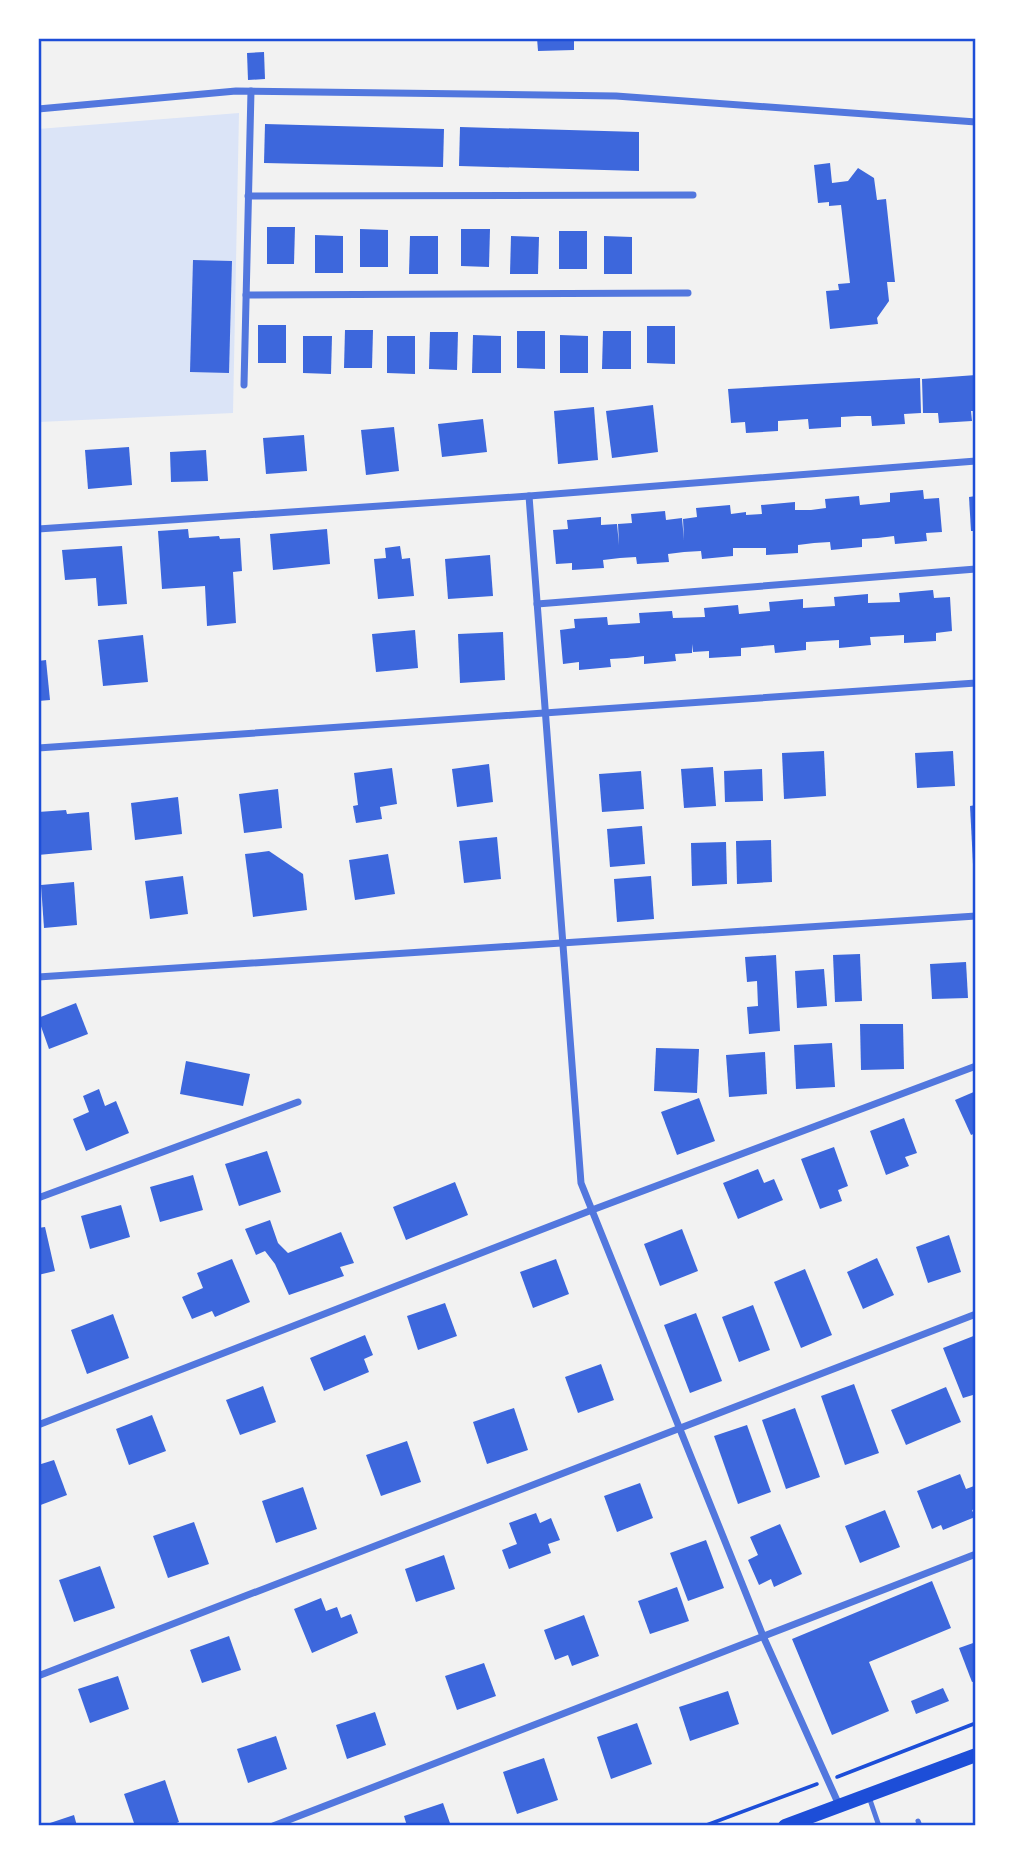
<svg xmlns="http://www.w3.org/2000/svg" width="1014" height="1864" font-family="'Exo 2',sans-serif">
<rect width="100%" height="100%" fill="#f2f2f2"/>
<polygon fill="#dbe4f7" points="239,113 233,413 39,422 38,129"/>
<g fill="#3d67dc">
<polygon points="537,38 574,38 574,50 538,51"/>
<polygon points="264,52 265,79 248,80 247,53"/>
<polygon points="265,124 444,129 443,167 264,163"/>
<polygon points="460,127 639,132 639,171 459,166"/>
<polygon points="830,163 832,183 848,181 858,168 874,178 877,200 886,199 895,282 887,282 889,301 877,318 878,324 830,329 826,291 839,290 838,284 850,283 841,205 829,206 829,202 818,203 814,165"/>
<polygon points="267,227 295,227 294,264 267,264"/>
<polygon points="360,229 388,230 388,267 360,267"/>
<polygon points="461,229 490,229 489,267 461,266"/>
<rect x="559" y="231" width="28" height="38"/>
<polygon points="315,235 343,236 343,273 315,273"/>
<polygon points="410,236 438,236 438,274 409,274"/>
<polygon points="511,236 539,237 538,274 510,274"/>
<polygon points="604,236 632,237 632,274 604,274"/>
<polygon points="193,260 232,261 229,373 190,372"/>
<rect x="258" y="325" width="28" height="38"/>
<polygon points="647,326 675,326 675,364 647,363"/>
<polygon points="345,330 373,330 372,368 344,368"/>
<polygon points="517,331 545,331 545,369 517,368"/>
<polygon points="603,331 631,331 631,369 602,369"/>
<polygon points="430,332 458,332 457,370 429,369"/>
<polygon points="473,335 501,336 501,373 472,373"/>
<polygon points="560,335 588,336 588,373 560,373"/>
<polygon points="303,336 332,336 331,374 303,373"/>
<polygon points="387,336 415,336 415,374 387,373"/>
<polygon points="976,375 976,411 971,411 972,421 939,423 938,413 923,413 922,379"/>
<polygon points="920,378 921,413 904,414 905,424 872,426 871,416 857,416 841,417 841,427 809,429 808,419 778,421 778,431 746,433 745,422 731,423 728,389"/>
<polygon points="653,405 658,452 612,458 606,411"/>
<polygon points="594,407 598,460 558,464 554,411"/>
<polygon points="483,419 487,452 442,457 438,424"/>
<polygon points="394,427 399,471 366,475 361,430"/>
<polygon points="304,435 307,471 266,474 263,438"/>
<polygon points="129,447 132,485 88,489 85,450"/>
<polygon points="206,450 208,481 171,482 170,452"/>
<polygon points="923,490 924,499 939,498 942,532 926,533 927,541 895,544 894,536 878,538 862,539 862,547 831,550 830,542 814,543 798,545 798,553 766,555 766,548 733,548 733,556 702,559 701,551 684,552 668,554 669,562 637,564 636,557 620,558 603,560 604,568 572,570 572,563 556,564 553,530 568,529 567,520 601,517 601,525 617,524 619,545 618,524 632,523 631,514 665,511 666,520 682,518 684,540 683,519 697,517 696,508 730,505 731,514 746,512 746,515 762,514 761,505 795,502 795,510 811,510 826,508 825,499 859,496 860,505 890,502 890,493"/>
<polygon points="976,496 976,531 971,531 969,497"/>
<polygon points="188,529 189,538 219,536 220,539 240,538 242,571 233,572 236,623 207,626 205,586 162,589 158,531"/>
<polygon points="327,529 330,564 273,570 270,534"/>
<polygon points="122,546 127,604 98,606 96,578 65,580 62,550"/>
<polygon points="400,546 402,559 410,558 414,596 378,599 374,559 386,558 385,548"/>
<polygon points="490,555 493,596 448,599 445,559"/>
<polygon points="933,590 934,598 950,597 952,631 936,633 936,641 904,643 904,635 888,636 870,637 871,645 839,648 839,640 806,642 806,650 775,653 774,645 741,648 741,656 709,658 709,651 693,652 692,644 692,653 675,654 676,661 644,664 644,656 627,658 610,659 611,667 579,670 579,662 563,664 560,630 575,628 574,619 607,617 608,625 640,623 639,613 672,611 673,618 705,617 704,608 738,605 739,614 770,611 769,602 803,599 803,608 835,606 834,597 868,594 868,603 900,602 899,593"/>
<polygon points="415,630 418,668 376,672 372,634"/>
<polygon points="503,632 505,680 460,683 458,634"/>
<polygon points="143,635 148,682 103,686 98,640"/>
<polygon points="46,660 50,700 38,701 38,661"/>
<polygon points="824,751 826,796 784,799 782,753"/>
<polygon points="953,751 955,786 917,788 915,753"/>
<polygon points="489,764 493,802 457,807 452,769"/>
<polygon points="713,767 716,806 684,808 681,769"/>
<polygon points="392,768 397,804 380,807 382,819 356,823 353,806 358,805 354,773"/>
<polygon points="762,769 763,801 725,802 724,771"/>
<polygon points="641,771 644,809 602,812 599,774"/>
<polygon points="278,789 282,828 244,833 239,794"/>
<polygon points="178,797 182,834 135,840 131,803"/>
<polygon points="976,805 976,864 973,864 970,806"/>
<polygon points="66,810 67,814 89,812 92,850 38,855 38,812"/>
<polygon points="642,826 645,864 610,867 607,829"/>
<polygon points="497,837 501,879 464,883 459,841"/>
<polygon points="771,840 772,882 737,884 736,841"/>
<polygon points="726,842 727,884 692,886 691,843"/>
<polygon points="269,851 303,874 307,910 253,917 245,854"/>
<polygon points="388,854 395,894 355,900 349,860"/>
<polygon points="183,876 188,914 150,919 145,881"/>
<polygon points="651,876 654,919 617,922 614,879"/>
<polygon points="74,882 77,925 44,928 41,885"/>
<polygon points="860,954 862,1001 835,1002 833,955"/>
<polygon points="776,955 780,1031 749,1034 747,1007 758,1006 757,981 747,982 745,957"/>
<polygon points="966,962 968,998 932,999 930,964"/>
<polygon points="824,969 827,1006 797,1008 795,971"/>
<polygon points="76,1003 88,1034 49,1049 38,1018"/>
<polygon points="860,1024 903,1024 904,1069 861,1070"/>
<polygon points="832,1043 835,1087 796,1089 794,1045"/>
<polygon points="656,1048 699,1049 697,1093 654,1091"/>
<polygon points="765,1052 767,1094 729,1097 726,1055"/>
<polygon points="186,1061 250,1074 243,1106 180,1094"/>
<polygon points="99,1089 105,1106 116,1101 129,1133 86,1151 73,1119 89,1112 83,1096"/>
<polygon points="976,1091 976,1133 971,1135 955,1100"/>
<polygon points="699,1098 715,1141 677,1155 661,1112"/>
<polygon points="904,1118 917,1153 905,1157 909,1166 886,1175 870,1131"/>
<polygon points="834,1147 848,1186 838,1190 842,1201 820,1209 801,1159"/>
<polygon points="267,1151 281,1192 239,1206 225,1164"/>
<polygon points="758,1169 764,1183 774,1179 783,1200 738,1219 723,1183"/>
<polygon points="193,1175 203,1210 160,1222 150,1187"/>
<polygon points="455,1182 468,1215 406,1240 393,1207"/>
<polygon points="121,1205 130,1237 90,1249 81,1216"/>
<polygon points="270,1220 278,1243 288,1253 341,1232 354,1263 340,1267 344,1276 289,1295 275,1264 265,1251 256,1255 245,1229"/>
<polygon points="45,1227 55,1271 38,1275 38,1228"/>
<polygon points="682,1229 698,1271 660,1286 644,1244"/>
<polygon points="949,1235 961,1272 928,1283 916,1247"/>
<polygon points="877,1258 894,1295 863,1309 847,1272"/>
<polygon points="232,1259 250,1302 215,1317 212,1311 192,1319 182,1297 203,1288 197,1273"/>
<polygon points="556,1259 569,1294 533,1308 520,1272"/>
<polygon points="805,1269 832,1335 801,1348 774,1282"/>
<polygon points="445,1303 457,1336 418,1350 407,1316"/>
<polygon points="753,1305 770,1350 739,1362 722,1317"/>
<polygon points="696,1313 722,1381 690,1393 664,1325"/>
<polygon points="113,1314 129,1358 87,1374 71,1330"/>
<polygon points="365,1335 373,1355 364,1359 369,1372 324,1391 310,1358"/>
<polygon points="976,1335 976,1385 973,1386 976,1394 963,1398 943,1348"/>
<polygon points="601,1364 614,1400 578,1413 565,1377"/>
<polygon points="854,1384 879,1453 845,1465 821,1396"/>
<polygon points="263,1386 276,1422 240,1435 226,1400"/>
<polygon points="946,1387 961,1422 906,1445 891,1410"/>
<polygon points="514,1408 528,1450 487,1464 473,1422"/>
<polygon points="795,1408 820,1477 786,1489 762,1420"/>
<polygon points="152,1415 166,1451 129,1465 116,1429"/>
<polygon points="747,1425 771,1492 738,1504 714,1436"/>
<polygon points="407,1441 421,1482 381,1496 366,1455"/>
<polygon points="54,1460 67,1495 38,1506 38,1465"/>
<polygon points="960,1474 966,1489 974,1486 976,1490 976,1509 972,1510 975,1517 943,1530 941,1525 932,1529 917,1491"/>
<polygon points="640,1483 653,1518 617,1532 604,1496"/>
<polygon points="303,1487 317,1529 276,1543 262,1501"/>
<polygon points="885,1510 900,1547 860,1563 845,1526"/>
<polygon points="536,1513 540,1523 551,1518 560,1540 548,1544 551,1553 509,1569 502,1550 517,1544 509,1523"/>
<polygon points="194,1522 209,1564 168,1578 153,1536"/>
<polygon points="780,1524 802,1574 774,1587 771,1579 759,1585 748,1560 758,1555 750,1537"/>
<polygon points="706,1540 724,1588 688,1601 670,1553"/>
<polygon points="444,1555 455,1589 416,1602 405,1569"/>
<polygon points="100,1566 115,1608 74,1622 59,1580"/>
<polygon points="932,1581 951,1628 869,1662 889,1711 832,1735 792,1639"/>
<polygon points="677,1587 689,1621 650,1634 638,1601"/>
<polygon points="321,1598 326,1611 337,1607 341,1618 351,1614 358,1633 312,1653 294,1609"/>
<polygon points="584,1615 599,1656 572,1666 568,1655 555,1660 544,1630"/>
<polygon points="229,1636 241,1670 202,1683 190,1650"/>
<polygon points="976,1642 976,1681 972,1682 959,1648"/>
<polygon points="484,1663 496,1696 457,1710 445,1676"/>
<polygon points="118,1676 129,1709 90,1723 78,1689"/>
<polygon points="943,1688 949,1701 916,1714 911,1701"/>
<polygon points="728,1691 739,1724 690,1741 679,1707"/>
<polygon points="375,1712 386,1745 347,1759 336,1725"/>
<polygon points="637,1723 652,1764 611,1779 597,1737"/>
<polygon points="276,1736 287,1769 248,1783 237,1749"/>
<polygon points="544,1758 558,1800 517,1814 503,1772"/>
<polygon points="165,1780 179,1822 170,1826 135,1826 124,1794"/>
<polygon points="443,1803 451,1826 407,1826 404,1816"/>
<polygon points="74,1815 77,1826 44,1826 44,1825"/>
</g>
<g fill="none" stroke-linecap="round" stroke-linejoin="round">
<g stroke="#1d4ed8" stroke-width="3.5">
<polyline points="837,1777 976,1723"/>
<polyline points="704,1826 817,1784"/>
</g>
<g stroke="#5277de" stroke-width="5">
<polyline points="869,1797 879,1826"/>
<polyline points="918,1821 920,1826"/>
</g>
<g stroke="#5277de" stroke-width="7">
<polyline points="38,109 236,91 616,96 976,122"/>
<polyline points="248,196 693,195"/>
<polyline points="246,295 688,293"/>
<polyline points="244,385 251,91"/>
<polyline points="529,496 581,1183 763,1636 839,1805"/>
<polyline points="38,529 529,496 976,461"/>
<polyline points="537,604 976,569"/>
<polyline points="38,748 976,683"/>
<polyline points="38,977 976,916"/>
<polyline points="38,1198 298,1102"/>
<polyline points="38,1425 592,1210 976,1066"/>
<polyline points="38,1676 976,1314"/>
<polyline points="273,1826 976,1554"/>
</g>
<polyline stroke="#1d4ed8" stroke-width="14" points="785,1826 976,1755"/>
</g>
<rect width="1014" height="1864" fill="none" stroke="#ffffff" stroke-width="80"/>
<rect x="40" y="40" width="934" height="1784" fill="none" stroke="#1d4ed8" stroke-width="2.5"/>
</svg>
